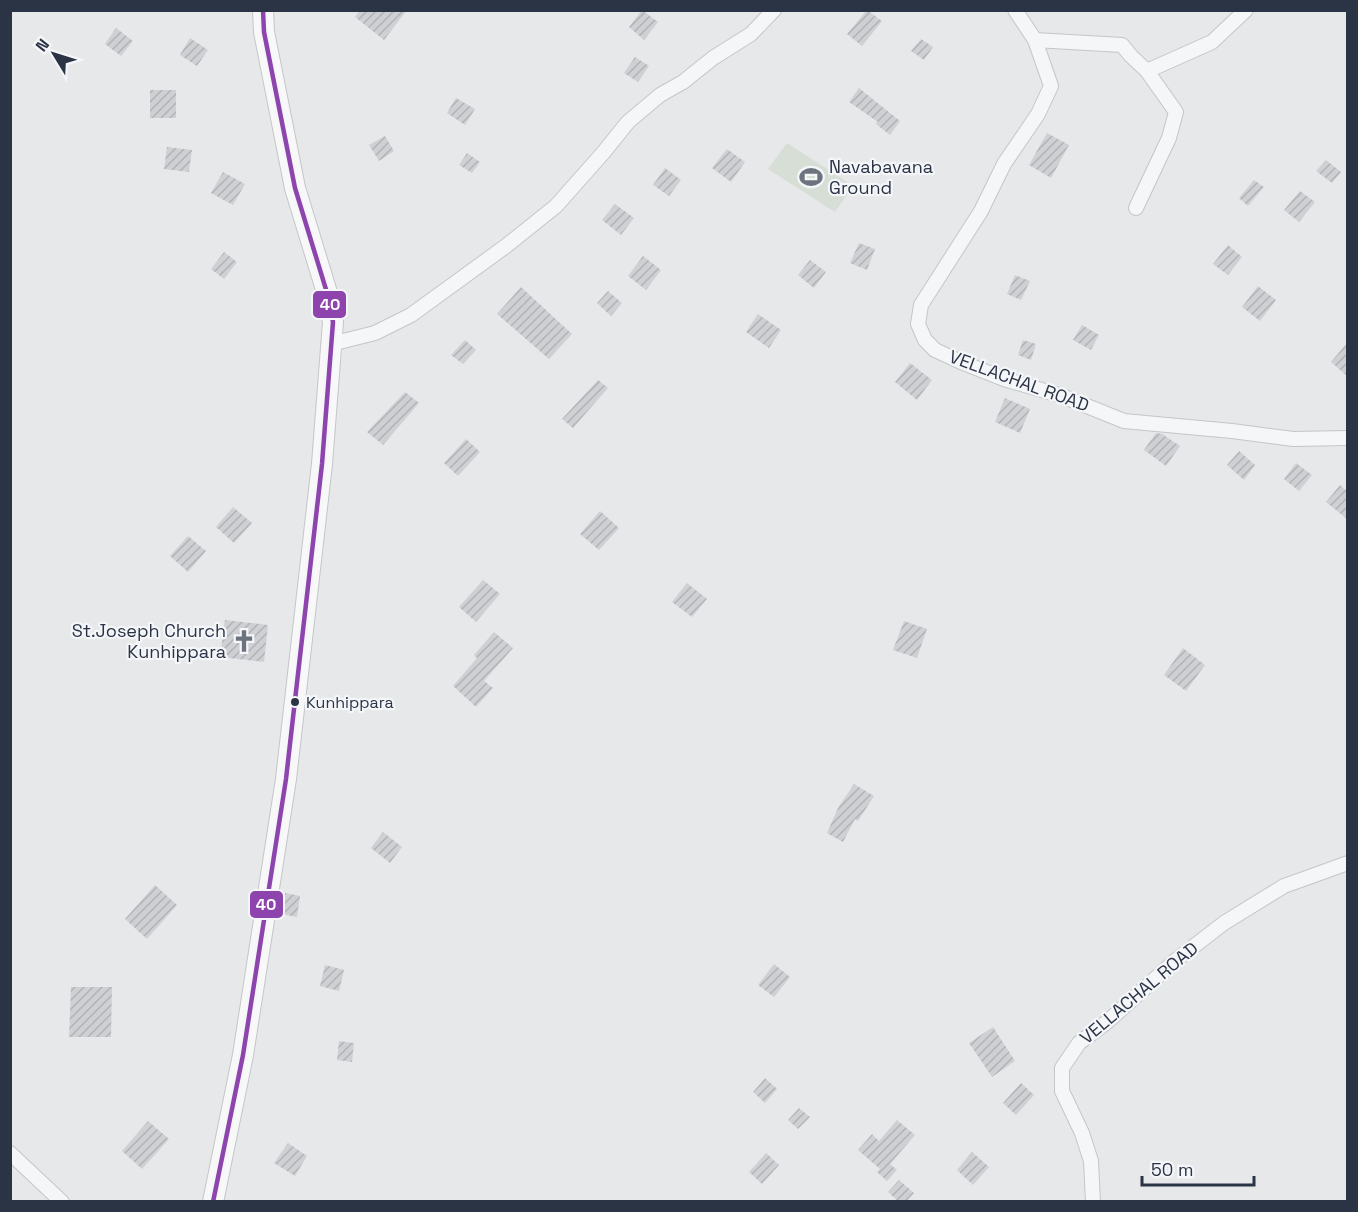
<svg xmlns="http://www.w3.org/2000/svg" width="1358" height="1212" font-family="'Space Grotesk',sans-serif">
<defs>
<pattern id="building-hatch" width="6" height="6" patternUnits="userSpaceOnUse" patternTransform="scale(1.5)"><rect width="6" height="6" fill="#ced0d3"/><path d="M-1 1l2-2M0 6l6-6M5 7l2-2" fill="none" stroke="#b1b3b6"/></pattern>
</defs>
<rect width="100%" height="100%" fill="#e6e8ea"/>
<polygon fill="#d6ded6" points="787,143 853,186 835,212 768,169"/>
<g fill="url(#building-hatch)">
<polygon points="360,10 407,10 384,40 355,17"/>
<polygon points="642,10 658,22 644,40 629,27"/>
<polygon points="867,10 882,21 862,46 847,34"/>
<polygon points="116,28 133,41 121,56 105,44"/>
<polygon points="190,38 208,50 197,66 180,55"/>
<polygon points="921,39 933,47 924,60 911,51"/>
<polygon points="635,57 649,66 638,82 624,73"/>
<polygon points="859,88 900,121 890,135 876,124 878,122 849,102"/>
<rect x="150" y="90" width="26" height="28"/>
<polygon points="456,98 475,109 465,125 447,113"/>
<polygon points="1047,133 1069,145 1051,178 1029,165"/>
<polygon points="385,136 394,151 379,161 369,145"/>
<polygon points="167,147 192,150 189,172 164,169"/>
<polygon points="727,149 745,162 731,182 712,168"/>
<polygon points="467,153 480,162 472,173 459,165"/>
<polygon points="1326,160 1341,172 1332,183 1316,171"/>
<polygon points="665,168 681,180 669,196 653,185"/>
<polygon points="223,172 245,184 233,205 211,193"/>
<polygon points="1254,180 1264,187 1248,206 1239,198"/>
<polygon points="1300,191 1315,202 1299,222 1284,210"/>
<polygon points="615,204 634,218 621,235 602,220"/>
<polygon points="859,243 875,249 867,270 850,263"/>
<polygon points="1228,245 1242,257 1228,275 1213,264"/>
<polygon points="224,252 237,262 224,279 211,269"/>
<polygon points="643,256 661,270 646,290 628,276"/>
<polygon points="810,260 826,272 814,288 798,275"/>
<polygon points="1015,275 1030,281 1021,300 1007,294"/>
<polygon points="1258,286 1276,300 1260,321 1242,307"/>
<polygon points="521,287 572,334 549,359 497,314"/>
<polygon points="608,291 622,303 611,316 597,303"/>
<polygon points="758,314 781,330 769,348 746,332"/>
<polygon points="1082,325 1099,335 1091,350 1073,340"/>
<polygon points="465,340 476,350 463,364 451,355"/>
<polygon points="1023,340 1036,344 1031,360 1018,355"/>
<polygon points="1347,343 1347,376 1331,362"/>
<polygon points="910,363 932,380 917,400 895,382"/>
<polygon points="598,380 608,388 573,428 562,419"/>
<polygon points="405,392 419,403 383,445 367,432"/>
<polygon points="1005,398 1030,409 1020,433 995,422"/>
<polygon points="1156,433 1162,434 1180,446 1166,466 1144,450"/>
<polygon points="466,439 480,452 458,476 444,463"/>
<polygon points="1239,451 1255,465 1244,480 1227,465"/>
<polygon points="1296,463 1312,475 1299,491 1284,479"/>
<polygon points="1340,485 1347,491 1347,519 1326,502"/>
<polygon points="233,507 252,523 234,543 216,527"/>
<polygon points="600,511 619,528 599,550 580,534"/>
<polygon points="188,536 206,551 188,572 170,556"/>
<polygon points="483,580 500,594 476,622 459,607"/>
<polygon points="687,583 707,599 692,617 672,602"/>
<polygon points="225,620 268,625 264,662 220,657"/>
<polygon points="904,621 927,629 917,658 893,650"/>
<polygon points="494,632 513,648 484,681 493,688 476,707 453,686 477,658 474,655"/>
<polygon points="1183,648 1205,665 1186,691 1164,675"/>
<polygon points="854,784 874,796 858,821 855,819 843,842 827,833 838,808"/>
<polygon points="383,832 402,847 390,863 371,848"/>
<polygon points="155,885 177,905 147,939 125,919"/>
<polygon points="285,893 300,896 297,917 282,914"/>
<polygon points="774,964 790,977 774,997 758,985"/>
<polygon points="325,965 344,970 339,991 320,986"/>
<polygon points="71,987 112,987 111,1037 69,1037"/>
<polygon points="993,1027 1015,1061 992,1077 969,1043"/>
<polygon points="339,1041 354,1043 352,1062 337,1060"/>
<polygon points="765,1078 777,1089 765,1103 753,1092"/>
<polygon points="1021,1083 1034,1095 1016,1115 1003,1103"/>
<polygon points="799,1108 810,1117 798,1129 788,1120"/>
<polygon points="897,1120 915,1135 890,1164 897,1170 887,1181 877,1172 880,1169 858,1150 872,1134 879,1141"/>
<polygon points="148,1121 169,1139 142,1169 122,1151"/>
<polygon points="288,1143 307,1156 295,1176 274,1163"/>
<polygon points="972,1152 989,1167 973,1185 957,1170"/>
<polygon points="766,1153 779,1165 762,1184 749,1172"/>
<polygon points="899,1180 914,1193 906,1202 899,1202 888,1192"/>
</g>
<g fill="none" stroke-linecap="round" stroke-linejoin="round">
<g stroke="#c4c6c8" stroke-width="16">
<g id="minor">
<polyline points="1015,10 1035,40 1051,86 1038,114 1004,164 981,211 921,305 918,324 925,340 935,350 961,362 1004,379 1062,396 1124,421 1232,431 1293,439 1348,438"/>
<polyline points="1035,40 1122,45 1131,56 1147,71 1212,42 1246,10"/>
<polyline points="1136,208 1169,138 1176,112 1147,71"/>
<polyline points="331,344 375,333 411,315 506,246 556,206 603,153 628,122 660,95 683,82 713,58 751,34 774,10"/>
<polyline points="10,1153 62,1202"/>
<polyline points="1093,1202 1091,1161 1082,1133 1062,1091 1062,1068 1079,1043 1107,1022 1176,960 1224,923 1284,886 1348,863"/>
</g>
</g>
<g stroke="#c4c6c8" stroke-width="22">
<polyline id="secondary" points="213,1202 243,1055 286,779 322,464 333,322 328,296 295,188 264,32 263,10"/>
</g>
<use href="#minor" stroke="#f5f6f7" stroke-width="14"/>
<use href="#secondary" stroke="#f8f8f8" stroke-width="20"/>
<g stroke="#f4f6f9" stroke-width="9">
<polyline id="bus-1" points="213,1202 243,1055 286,779 322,464 333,322 328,296 295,188 264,32 263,10"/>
</g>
<use href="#bus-1" stroke="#8e44ad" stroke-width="4.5"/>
</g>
<defs>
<g id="stadium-bare" transform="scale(1.8)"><path d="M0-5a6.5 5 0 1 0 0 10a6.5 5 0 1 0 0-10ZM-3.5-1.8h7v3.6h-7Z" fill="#6c737f" stroke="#f4f6f9" stroke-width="2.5" paint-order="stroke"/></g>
<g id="church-bare" transform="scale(1.8)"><path d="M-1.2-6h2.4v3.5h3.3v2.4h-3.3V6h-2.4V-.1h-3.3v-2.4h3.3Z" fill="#6c737f" stroke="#f4f6f9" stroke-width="2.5" paint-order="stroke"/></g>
</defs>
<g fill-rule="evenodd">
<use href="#stadium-bare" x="811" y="177"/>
<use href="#church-bare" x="244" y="641"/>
</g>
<circle fill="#2b3445" stroke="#f4f6f9" stroke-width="2" cx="295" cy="702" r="5"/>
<g text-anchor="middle" stroke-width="4.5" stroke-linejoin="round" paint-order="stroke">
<g font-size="16" fill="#2b3445" stroke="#f4f6f9" text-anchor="start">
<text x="306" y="708">Kunhippara</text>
</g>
<g font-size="18" fill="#2b3445" stroke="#f4f6f9" text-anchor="start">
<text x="829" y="173">Navabavana<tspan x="829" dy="21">Ground</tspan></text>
<text x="226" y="637" text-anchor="end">St.Joseph Church<tspan x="226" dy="21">Kunhippara</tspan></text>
</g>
<g font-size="18" fill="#2b3445" stroke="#f4f6f9">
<text transform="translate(1019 381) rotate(20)" y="6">VELLACHAL ROAD</text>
<text transform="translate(1139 993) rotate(-40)" y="6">VELLACHAL ROAD</text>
</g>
</g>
<g stroke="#f4f6f9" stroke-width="2">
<rect x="312" y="290" width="35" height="29" rx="6" fill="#8e44ad"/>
<rect x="249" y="890" width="35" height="29" rx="6" fill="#8e44ad"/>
</g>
<g font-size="16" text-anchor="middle" font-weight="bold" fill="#fff">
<text x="330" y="310">40</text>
<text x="266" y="910">40</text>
</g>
<rect width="1358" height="1212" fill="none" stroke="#2b3445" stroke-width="24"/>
<g transform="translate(54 54) rotate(308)" stroke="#f4f6f9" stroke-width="4.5" paint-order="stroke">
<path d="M0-4.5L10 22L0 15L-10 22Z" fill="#2b3445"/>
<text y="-9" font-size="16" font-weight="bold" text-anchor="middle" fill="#2b3445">N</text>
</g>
<path d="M1142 1176v9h112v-9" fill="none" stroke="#2b3445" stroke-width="3"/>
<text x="1151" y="1176" font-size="18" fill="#2b3445" stroke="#f4f6f9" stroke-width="4.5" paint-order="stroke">50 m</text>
</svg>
